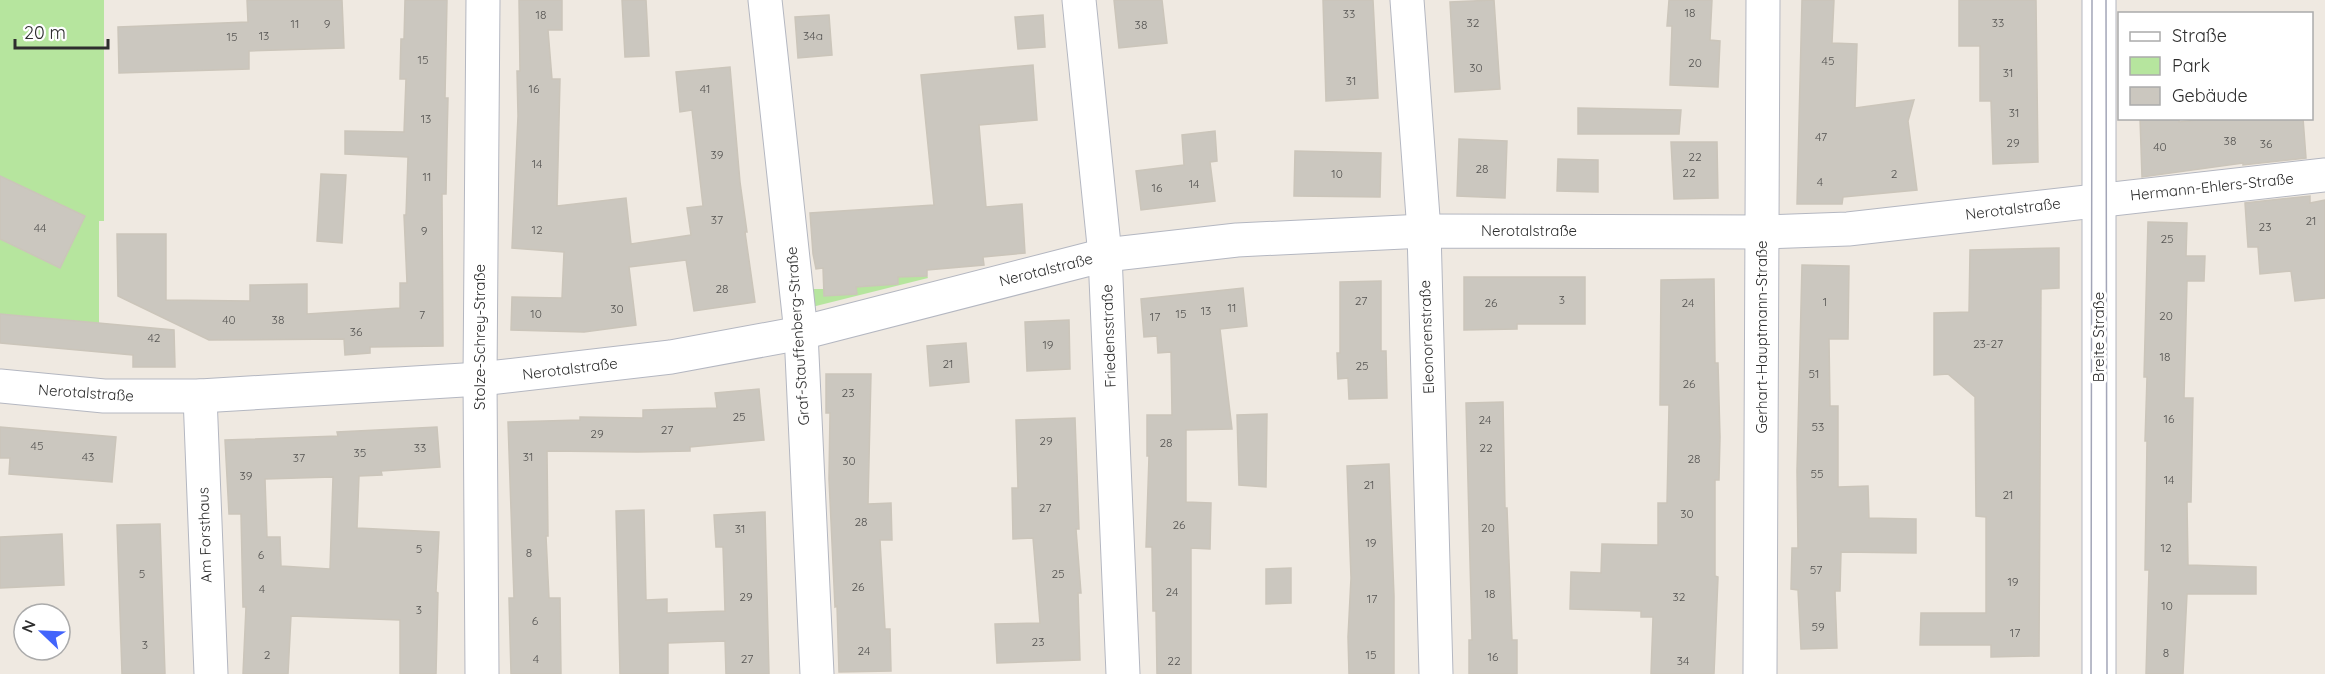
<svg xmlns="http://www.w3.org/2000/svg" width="2325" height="674" font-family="Quicksand,sans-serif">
<rect width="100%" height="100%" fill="#efe9e1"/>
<g fill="#b6e59e">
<polygon points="0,0 104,0 104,221 99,221 99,323 0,314"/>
<polygon points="927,276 928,278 816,306 813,306 809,289 824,289 824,296 856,287 898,284 898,277"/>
</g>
<g fill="#cbc7bf" stroke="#cbc5ba" stroke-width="1.5" fill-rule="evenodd">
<polygon points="247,0 342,0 344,48 249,51 249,69 119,73 118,27 248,22"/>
<polygon points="405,0 447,0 445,98 448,98 447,140 446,194 442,194 443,346 370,347 370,353 345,355 344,339 209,340 118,296 117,234 166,234 166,300 250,301 250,285 307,284 307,314 400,308 400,283 407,283 404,215 406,215 408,157 345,154 345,131 404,132 406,79 400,79 401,39 404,39"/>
<polygon points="519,0 562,0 562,30 548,30 552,79 560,79 557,206 626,198 631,244 691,235 687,208 703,206 692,110 680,112 676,72 730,67 740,182 747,232 745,232 755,302 694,311 686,260 629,267 636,325 584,332 511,330 512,297 562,298 564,252 512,248 518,116 517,71 520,71"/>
<polygon points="622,0 646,0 649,56 625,57"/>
<polygon points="1114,0 1162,0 1167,43 1119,48"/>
<polygon points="1323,0 1373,0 1378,98 1326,101"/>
<polygon points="1494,0 1500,89 1455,92 1450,2"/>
<polygon points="1669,0 1712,0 1710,40 1720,41 1718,87 1670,85 1672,26 1667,26"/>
<polygon points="1802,0 1834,0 1832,43 1857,44 1855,108 1914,100 1908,121 1917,190 1843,197 1842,204 1797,204"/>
<polygon points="1959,0 2036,0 2038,162 1993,164 1991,101 1980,101 1980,46 1959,46"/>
<polygon points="829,15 832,55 798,58 795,17"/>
<polygon points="1043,15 1045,47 1018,49 1015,17"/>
<polygon points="1033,65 1037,120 979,125 986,207 1022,204 1025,253 983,257 984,265 927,270 927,276 898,277 898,284 856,287 857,294 824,296 823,268 816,269 813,254 810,213 934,205 921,75"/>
<polygon points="1578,108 1681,110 1679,134 1578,134"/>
<polygon points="2140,118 2179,118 2179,122 2216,118 2303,118 2306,158 2243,165 2243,163 2142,177"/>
<polygon points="1215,131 1217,161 1210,162 1215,201 1141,210 1136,171 1184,165 1182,135"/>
<polygon points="1459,139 1507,141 1505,198 1457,196"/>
<polygon points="1671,142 1717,142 1718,198 1674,199"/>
<polygon points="1295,151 1381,153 1380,197 1294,196"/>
<polygon points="1558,159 1598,160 1598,192 1557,191"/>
<polygon points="321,174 346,175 342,243 317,241"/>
<polygon points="0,176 85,216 60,268 0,239"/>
<polygon points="2310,196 2310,203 2325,200 2325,298 2295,301 2291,271 2260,274 2258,247 2248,247 2245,203"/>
<polygon points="2148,222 2187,223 2186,256 2205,256 2204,281 2187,281 2184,398 2193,398 2191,502 2187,502 2188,565 2256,567 2256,594 2187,594 2183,674 2146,674 2149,570 2145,570 2147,441 2145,441 2147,377 2144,377"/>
<polygon points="2059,248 2059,288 2041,289 2039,656 1991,657 1991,645 1920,645 1921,613 1986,613 1986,517 1976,516 1975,397 1948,374 1934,375 1934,313 1969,312 1970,250"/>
<polygon points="1802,265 1849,266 1848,339 1829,339 1830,406 1838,406 1838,487 1868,486 1869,518 1916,519 1916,553 1841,552 1840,591 1835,591 1837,648 1801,649 1798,590 1791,589 1792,548 1798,548 1797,471"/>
<polygon points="1464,277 1585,277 1585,324 1517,324 1517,329 1464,330"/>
<polygon points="1714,279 1715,363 1718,363 1720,437 1719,480 1715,480 1715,576 1718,577 1714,674 1651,674 1653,617 1641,617 1641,611 1570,609 1571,572 1601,573 1602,544 1658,545 1658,503 1667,503 1669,405 1660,405 1661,280"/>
<polygon points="1381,281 1381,351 1386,351 1387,398 1349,399 1348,378 1338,379 1337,353 1340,353 1340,282"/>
<polygon points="1243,288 1247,326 1220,329 1232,429 1186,430 1186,502 1211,503 1210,549 1191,548 1191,674 1157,674 1156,611 1153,611 1152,547 1146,547 1149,456 1147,456 1147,415 1172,415 1171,352 1158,353 1157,336 1144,337 1141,299"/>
<polygon points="0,314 174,330 175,367 133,367 133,355 0,343"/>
<polygon points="1069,320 1070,369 1027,371 1025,322"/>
<polygon points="966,343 969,382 930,386 927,346"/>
<polygon points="826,374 871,374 868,504 891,503 892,540 880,540 885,629 890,629 891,671 839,672 837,606 835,607 829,479 830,413 826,413"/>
<polygon points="759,389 764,440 690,447 690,451 638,452 547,451 548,536 546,536 549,598 560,598 561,674 511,674 509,598 514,598 508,422 580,420 580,417 643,418 643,410 717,408 715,393"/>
<polygon points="1503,402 1505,508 1507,508 1512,640 1517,640 1517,674 1469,674 1469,640 1472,640 1466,403"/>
<polygon points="1267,414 1266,487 1239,485 1237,415"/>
<polygon points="1075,418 1079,529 1076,529 1081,593 1078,593 1080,660 997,663 995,624 1040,623 1033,538 1013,539 1012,488 1018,488 1016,420"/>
<polygon points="0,427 116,437 112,482 9,474 10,458 0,458"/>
<path d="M437,427L440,467L381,471L382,475L359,476L357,528L439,532L436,592L438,593L436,674H400V620L291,616L288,674H243L246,607H243L241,514H229L225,440L338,436L337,432ZM333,477L330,569L281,566L280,537H267L265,479Z"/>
<polygon points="1389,464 1394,596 1394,674 1349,674 1348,637 1351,578 1347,466"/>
<polygon points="644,510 646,600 667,599 667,613 725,611 723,547 716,547 714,515 765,512 769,674 726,674 725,641 668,643 668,674 620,674 616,511"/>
<polygon points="160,524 165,674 122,674 117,525"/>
<polygon points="62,534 64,585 0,588 0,537"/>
<polygon points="1291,568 1291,603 1266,604 1266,569"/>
</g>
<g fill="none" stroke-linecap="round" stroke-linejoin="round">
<g stroke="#b4b7c1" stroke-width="35">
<g id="minor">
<polyline points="765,0 801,333 817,674"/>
<polyline points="1079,0 1105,255 1123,674"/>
<polyline points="1407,0 1424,231 1436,674"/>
<polyline points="0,386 104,396 200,396 480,379 671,357 801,333 1105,255 1237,240 1424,231 1763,232 1848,229 2325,175"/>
<polyline points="200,396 211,674"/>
<polyline points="482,674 480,379 483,0"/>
<polyline points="1760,674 1763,0"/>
</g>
</g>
<g stroke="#b4b7c1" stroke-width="35">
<polyline id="secondary" points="2099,0 2099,674"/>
</g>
<use href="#minor" stroke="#fff" stroke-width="33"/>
<use href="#secondary" stroke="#fff" stroke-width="33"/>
<g stroke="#a3a6b8" stroke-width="1.5">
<polyline points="2106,0 2107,674"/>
<polyline points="2091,674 2092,0"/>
</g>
</g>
<g text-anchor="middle" stroke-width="6" stroke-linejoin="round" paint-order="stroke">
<g font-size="12" fill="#555452">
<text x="1690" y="17">18</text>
<text x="1349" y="18">33</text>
<text x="541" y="19">18</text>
<text x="1473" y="27">32</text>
<text x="1998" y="27">33</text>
<text x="295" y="28">11</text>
<text x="327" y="28">9</text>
<text x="1141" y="29">38</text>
<text x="264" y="40">13</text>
<text x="813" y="40">34a</text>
<text x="232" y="41">15</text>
<text x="423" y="64">15</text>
<text x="1828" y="65">45</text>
<text x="1695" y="67">20</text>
<text x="1476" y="72">30</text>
<text x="2008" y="77">31</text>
<text x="1351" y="85">31</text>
<text x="534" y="93">16</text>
<text x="705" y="93">41</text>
<text x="2014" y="117">31</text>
<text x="426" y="123">13</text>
<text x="1821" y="141">47</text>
<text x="2230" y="145">38</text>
<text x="2013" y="147">29</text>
<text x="2266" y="148">36</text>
<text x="2160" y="151">40</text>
<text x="717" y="159">39</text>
<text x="1695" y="161">22</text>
<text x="537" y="168">14</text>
<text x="1482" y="173">28</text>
<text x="1689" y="177">22</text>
<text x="1337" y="178">10</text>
<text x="1894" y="178">2</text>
<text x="427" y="181">11</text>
<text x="1820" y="186">4</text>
<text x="1194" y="188">14</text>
<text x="1157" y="192">16</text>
<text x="717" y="224">37</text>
<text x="2311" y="225">21</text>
<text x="2265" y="231">23</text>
<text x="40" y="232">44</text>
<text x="537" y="234">12</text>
<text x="424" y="235">9</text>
<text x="2167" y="243">25</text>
<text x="722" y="293">28</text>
<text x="1562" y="304">3</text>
<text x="1361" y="305">27</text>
<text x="1825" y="306">1</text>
<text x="1491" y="307">26</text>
<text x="1688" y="307">24</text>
<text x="1232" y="312">11</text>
<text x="617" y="313">30</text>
<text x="1206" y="315">13</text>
<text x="536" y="318">10</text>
<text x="1181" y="318">15</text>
<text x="422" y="319">7</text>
<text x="2166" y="320">20</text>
<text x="1155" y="321">17</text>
<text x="229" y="324">40</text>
<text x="278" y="324">38</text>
<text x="356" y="336">36</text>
<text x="154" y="342">42</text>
<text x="1988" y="348">23-27</text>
<text x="1048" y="349">19</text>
<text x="2165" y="361">18</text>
<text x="948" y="368">21</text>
<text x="1362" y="370">25</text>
<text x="1814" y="378">51</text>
<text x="1689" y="388">26</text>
<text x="848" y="397">23</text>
<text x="739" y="421">25</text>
<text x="2169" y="423">16</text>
<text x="1485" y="424">24</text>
<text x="1818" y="431">53</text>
<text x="667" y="434">27</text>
<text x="597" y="438">29</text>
<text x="1046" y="445">29</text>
<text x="1166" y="447">28</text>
<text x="37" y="450">45</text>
<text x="420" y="452">33</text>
<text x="1486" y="452">22</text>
<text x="360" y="457">35</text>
<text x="88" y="461">43</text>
<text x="528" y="461">31</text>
<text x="299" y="462">37</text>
<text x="1694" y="463">28</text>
<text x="849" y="465">30</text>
<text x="1817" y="478">55</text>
<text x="246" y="480">39</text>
<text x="2169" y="484">14</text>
<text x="1369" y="489">21</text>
<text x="2008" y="499">21</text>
<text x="1045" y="512">27</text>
<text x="1687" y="518">30</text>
<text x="861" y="526">28</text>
<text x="1179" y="529">26</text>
<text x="1488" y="532">20</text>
<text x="740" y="533">31</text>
<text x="1371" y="547">19</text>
<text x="2166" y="552">12</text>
<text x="419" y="553">5</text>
<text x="529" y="557">8</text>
<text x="261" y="559">6</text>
<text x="1816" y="574">57</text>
<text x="142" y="578">5</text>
<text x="1058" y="578">25</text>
<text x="2013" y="586">19</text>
<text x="858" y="591">26</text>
<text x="262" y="593">4</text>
<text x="1172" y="596">24</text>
<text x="1490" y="598">18</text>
<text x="746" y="601">29</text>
<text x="1679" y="601">32</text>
<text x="1372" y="603">17</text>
<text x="2167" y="610">10</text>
<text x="419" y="614">3</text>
<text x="535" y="625">6</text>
<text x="1818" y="631">59</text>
<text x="2015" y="637">17</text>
<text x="1038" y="646">23</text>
<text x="145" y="649">3</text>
<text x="864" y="655">24</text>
<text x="2166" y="657">8</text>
<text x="267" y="659">2</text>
<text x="1371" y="659">15</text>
<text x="1493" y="661">16</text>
<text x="536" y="663">4</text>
<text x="747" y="663">27</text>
<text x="1174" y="665">22</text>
<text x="1683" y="665">34</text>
</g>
<g font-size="15" fill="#2e2e2e" stroke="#fff">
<text transform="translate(2212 187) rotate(-6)" y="5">Hermann-Ehlers-Straße</text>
<text transform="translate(2013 209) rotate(-7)" y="5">Nerotalstraße</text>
<text x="1529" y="236">Nerotalstraße</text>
<text transform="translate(1046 270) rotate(-14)" y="5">Nerotalstraße</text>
<text transform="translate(798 336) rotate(-94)" y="5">Graf-Stauffenberg-Straße</text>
<text transform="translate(1109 336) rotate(-92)" y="5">Friedensstraße</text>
<text transform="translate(480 337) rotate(-90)" y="5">Stolze-Schrey-Straße</text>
<text transform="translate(1427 337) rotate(-92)" y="5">Eleonorenstraße</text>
<text transform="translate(1762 337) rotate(-90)" y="5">Gerhart-Hauptmann-Straße</text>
<text transform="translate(2099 337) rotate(-90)" y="5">Breite Straße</text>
<text transform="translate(570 369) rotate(-7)" y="5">Nerotalstraße</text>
<text transform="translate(86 393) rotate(4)" y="5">Nerotalstraße</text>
<text transform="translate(205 535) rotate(-92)" y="5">Am Forsthaus</text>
</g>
</g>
<rect x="2118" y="12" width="195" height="108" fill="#ffffff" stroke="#ababab" stroke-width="1.5"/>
<rect x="2130" y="32" width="30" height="9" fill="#ffffff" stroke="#ababab" stroke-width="1.5"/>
<text x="2172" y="42" font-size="18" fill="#2e2e2e">Straße</text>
<rect x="2130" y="57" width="30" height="18" fill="#b6e59e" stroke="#ababab" stroke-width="1.5"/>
<text x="2172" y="72" font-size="18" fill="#2e2e2e">Park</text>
<rect x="2130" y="87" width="30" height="18" fill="#cbc7bf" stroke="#ababab" stroke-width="1.5"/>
<text x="2172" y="102" font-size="18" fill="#2e2e2e">Gebäude</text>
<g transform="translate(42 632) rotate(293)"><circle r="28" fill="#ffffff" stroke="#ababab" stroke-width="1.5"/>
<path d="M0-4.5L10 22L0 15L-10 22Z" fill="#4264fb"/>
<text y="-9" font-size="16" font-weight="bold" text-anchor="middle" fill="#2e2e2e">N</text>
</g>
<path d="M15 39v9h93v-9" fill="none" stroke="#2e2e2e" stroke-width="3"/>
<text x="24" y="39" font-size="18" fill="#2e2e2e" stroke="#ffffff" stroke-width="4.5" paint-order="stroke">20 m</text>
</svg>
